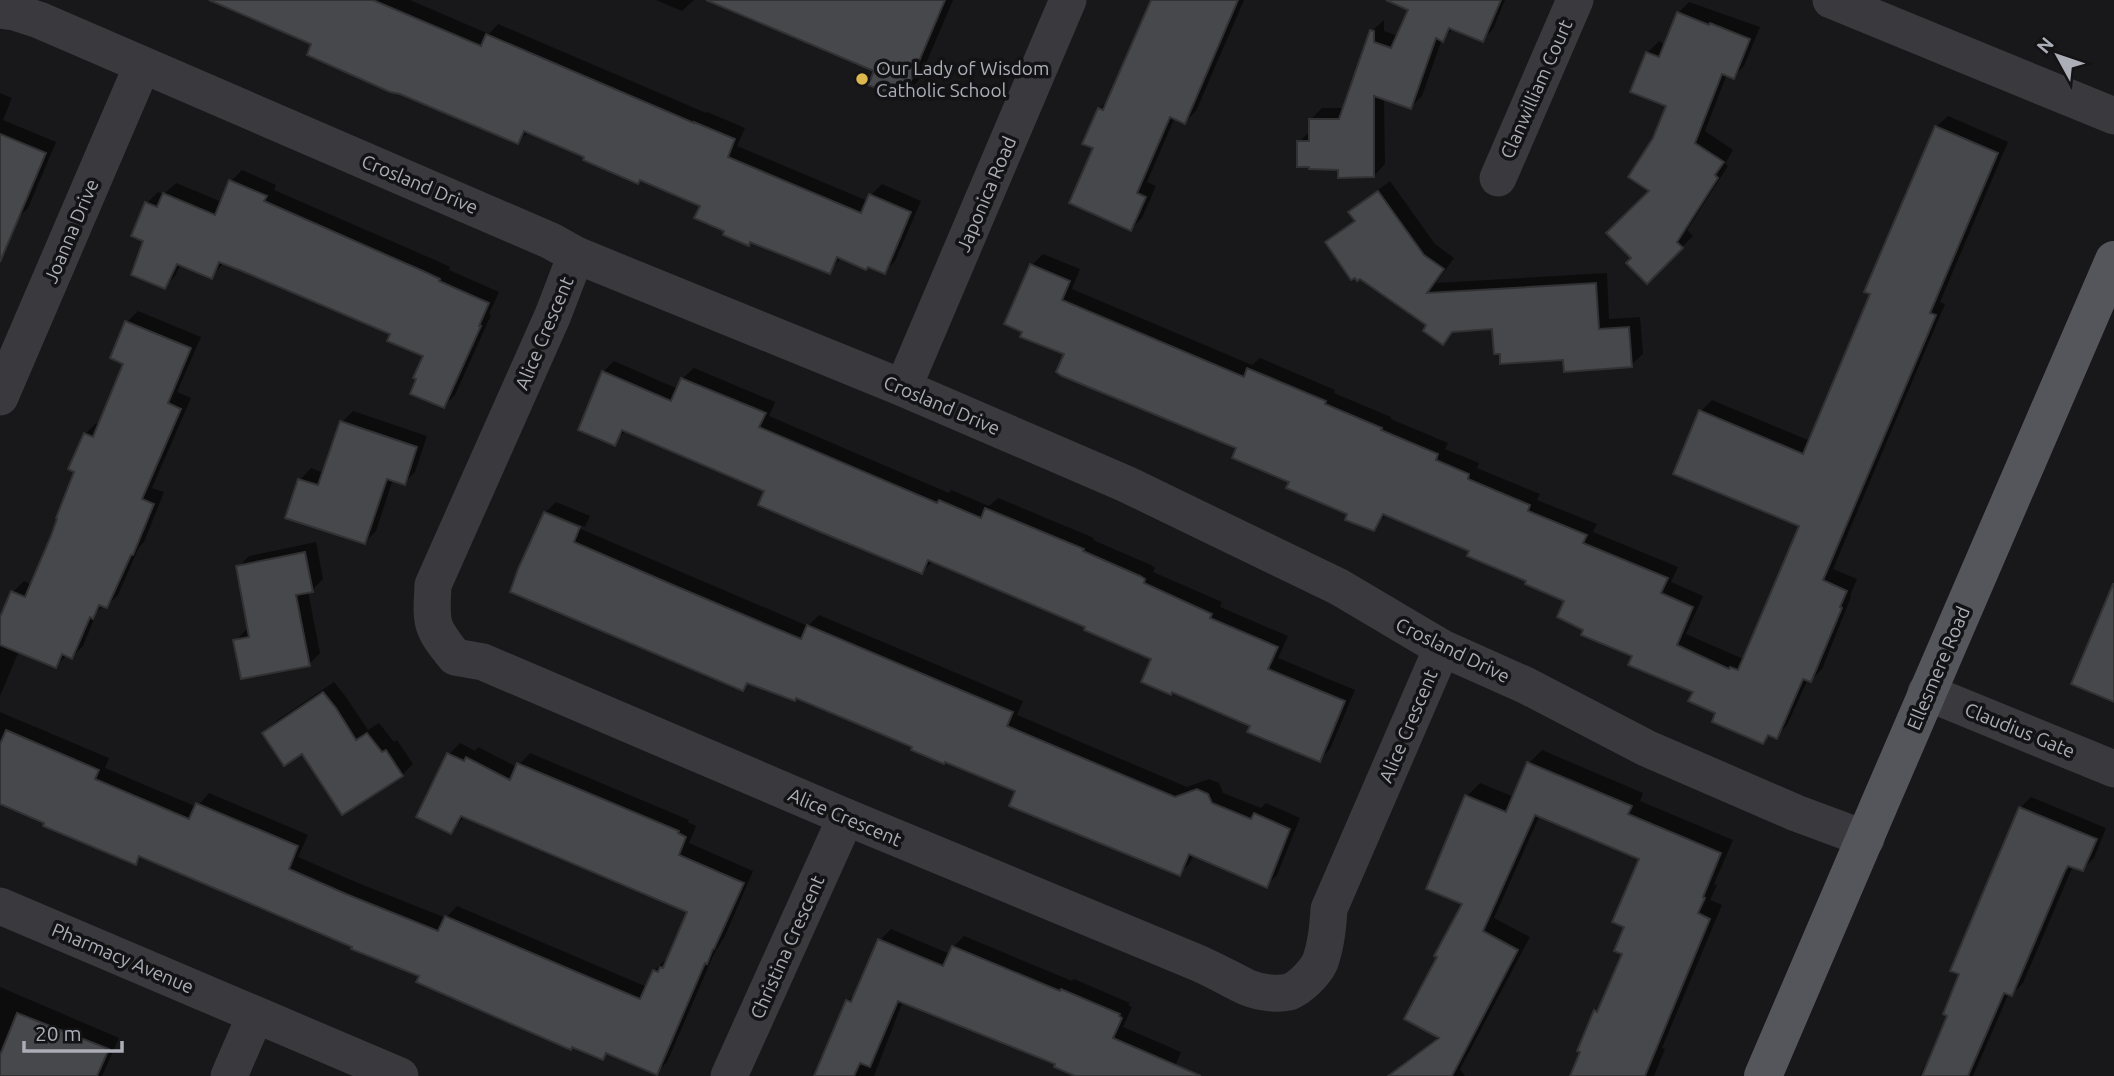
<svg xmlns="http://www.w3.org/2000/svg" width="2114" height="1076" font-family="Ubuntu,sans-serif">
<rect width="100%" height="100%" fill="#181719"/>
<g fill="#0007">
<polygon points="215,0 410,0 489,34 498,24 706,113 707,112 745,128 737,146 868,201 871,195 882,184 921,201 895,261 884,272 842,257 829,272 751,241 748,244 727,231 702,205 529,131 518,142 314,43"/>
<polygon points="656,0 694,0 682,11"/>
<polygon points="710,0 953,0 919,80 903,97 877,70"/>
<polygon points="1158,0 1244,0 1196,111 1185,122 1175,117 1147,182 1156,186 1142,218 1131,229 1095,148 1099,109 1110,98"/>
<polygon points="1417,0 1505,0 1493,29 1482,40 1454,28 1442,39 1422,96 1411,107 1384,98 1385,164 1374,176 1339,168 1299,142 1311,130 1311,119 1322,108 1344,108 1372,31 1384,20 1384,31 1398,36"/>
<polygon points="1689,2 1760,27 1744,66 1733,77 1727,74 1705,131 1733,150 1725,164 1728,166 1687,230 1693,236 1647,282 1634,258 1651,190 1654,139 1668,105 1633,91 1648,52 1659,41 1666,45 1678,13"/>
<polygon points="0,93 12,98 3,120 56,142 28,208 17,219 0,211"/>
<polygon points="1948,116 2008,142 1940,302 1945,304 1833,569 1857,579 1850,596 1851,597 1822,669 1811,680 1808,679 1787,725 1776,737 1771,734 1763,742 1718,712 1695,691 1634,655 1585,629 1566,600 1471,550 1387,514 1373,529 1350,514 1291,481 1238,447 1066,353 1032,265 1043,254 1080,269 1072,289 1252,365 1260,358 1335,390 1334,393 1391,417 1391,419 1448,443 1445,449 1479,463 1477,468 1540,494 1537,500 1597,524 1593,532 1678,567 1671,582 1703,596 1686,634 1741,658 1745,658 1801,525 1701,411 1712,400 1810,441 1872,293 1936,127"/>
<polygon points="242,170 276,185 274,190 435,260 450,267 449,270 499,292 489,314 491,315 455,395 444,406 425,355 392,333 224,262 212,277 181,264 175,276 164,287 146,240 147,203 158,192 164,194 176,183 222,202 231,181"/>
<polygon points="1390,181 1435,244 1454,258 1436,283 1607,273 1609,319 1640,317 1643,354 1631,365 1501,352 1494,327 1455,330 1443,343 1429,325 1327,242 1356,219 1351,213 1362,202"/>
<polygon points="138,311 201,337 177,392 191,398 152,488 164,492 144,542 139,547 118,595 107,606 104,605 97,612 83,646 72,657 67,655 56,666 19,651 0,696 0,623 13,592 24,581 32,585 77,471 85,434 96,423 100,425 125,363 127,322"/>
<polygon points="614,361 678,389 682,379 694,368 775,402 769,416 949,493 951,490 989,506 998,498 1094,538 1093,540 1151,565 1155,568 1153,572 1222,602 1220,607 1288,636 1278,658 1355,690 1330,749 1319,760 1252,725 1153,658 1088,626 933,561 922,572 767,490 626,430 614,444 603,372"/>
<polygon points="353,411 427,436 415,472 404,483 393,479 376,531 365,542 300,480 311,468 324,473 342,422"/>
<polygon points="556,502 590,516 585,527 548,512 548,515 808,626 819,615 1023,701 1017,715 1187,787 1209,779 1219,783 1223,793 1261,808 1266,803 1300,818 1277,875 1266,886 1194,854 1190,863 1179,874 1018,790 915,747 797,697 750,682 743,689 512,591 545,513"/>
<polygon points="316,542 323,579 312,590 308,591 320,653 309,664 235,641 246,630 250,629 238,567 249,556"/>
<polygon points="334,682 346,697 368,730 379,723 394,742 397,740 413,764 402,775 264,733 275,722"/>
<polygon points="0,712 109,758 105,768 197,807 209,793 308,835 298,857 358,883 446,918 457,906 647,987 654,971 665,960 668,961 690,911 465,816 451,832 449,754 460,743 475,751 478,747 517,767 530,753 689,820 688,822 696,826 689,843 753,871 725,936 714,954 667,1062 656,1073 608,1052 603,1057 421,975 143,856 135,863 0,804"/>
<polygon points="1542,750 1643,793 1640,801 1733,840 1714,884 1717,885 1710,900 1722,905 1662,1048 1665,1049 1654,1076 1572,1076 1596,1011 1602,1005 1624,953 1627,926 1641,858 1540,815 1494,918 1530,937 1460,1069 1465,1076 1390,1076 1402,1064 1440,1036 1464,903 1428,888 1467,796 1480,783 1514,797 1529,763"/>
<polygon points="2031,797 2106,828 2094,858 2083,869 2073,866 2023,983 2012,994 2009,993 1973,1076 1920,1076 1924,1067 1931,1059 1950,1016 2020,808"/>
<polygon points="891,929 950,954 953,947 964,936 1072,981 1074,979 1130,1003 1128,1005 1132,1007 1123,1027 1181,1052 1171,1076 1080,1076 1058,1063 903,1001 874,1076 816,1076 848,1001 858,990 880,940"/>
<polygon points="0,987 119,1038 102,1076 0,1076"/>
</g>
<g fill="#47484b" stroke="#323235" stroke-width="2">
<polygon points="209,0 373,0 481,46 486,34 694,123 694,122 735,139 728,157 861,213 869,194 911,212 885,274 868,267 866,270 837,257 830,274 750,242 749,246 723,235 724,231 694,218 700,206 640,180 638,184 583,160 584,157 524,131 518,144 400,94 390,92 307,55 311,44"/>
<polygon points="706,0 945,0 903,99 868,85 874,71"/>
<polygon points="1151,0 1238,0 1185,124 1170,117 1137,193 1146,197 1131,231 1069,203 1093,148 1082,144 1098,108 1103,110"/>
<polygon points="1386,0 1501,0 1483,42 1449,28 1443,42 1436,38 1411,109 1374,96 1374,177 1338,178 1338,170 1309,169 1309,167 1297,167 1297,141 1309,141 1309,119 1339,119 1370,30 1374,31 1374,42 1391,48 1408,10"/>
<polygon points="1677,12 1709,25 1710,23 1750,39 1734,79 1722,74 1695,143 1724,162 1715,175 1718,178 1677,242 1683,248 1647,284 1626,263 1631,258 1606,233 1649,191 1628,177 1653,138 1666,106 1630,92 1646,52 1659,57"/>
<polygon points="1935,126 1998,153 1930,313 1936,315 1823,580 1847,591 1840,607 1842,608 1811,682 1803,679 1777,739 1768,735 1763,744 1712,722 1715,713 1688,701 1693,692 1628,665 1632,656 1581,635 1583,630 1557,617 1564,601 1525,584 1526,581 1467,556 1469,551 1383,514 1374,531 1345,520 1347,514 1286,488 1289,482 1232,458 1236,448 1062,376 1056,372 1064,354 1020,337 1022,332 1004,324 1030,264 1070,281 1062,300 1244,377 1247,368 1326,401 1325,404 1382,428 1381,430 1438,454 1436,460 1469,474 1468,479 1530,505 1528,511 1587,535 1583,543 1668,578 1661,593 1693,607 1677,645 1729,669 1730,667 1738,670 1799,526 1673,474 1699,410 1803,454 1870,294 1864,292"/>
<polygon points="0,134 46,153 0,262"/>
<polygon points="229,180 267,196 264,201 423,271 440,279 439,281 489,303 479,326 481,326 444,408 410,394 416,379 413,378 423,356 387,341 390,334 242,271 219,262 212,279 177,264 165,289 131,275 143,241 131,236 145,202 157,207 163,193 215,215"/>
<polygon points="1378,191 1424,255 1444,269 1427,293 1596,283 1599,329 1629,327 1632,367 1564,372 1563,360 1500,364 1500,354 1494,354 1492,329 1452,332 1443,345 1423,331 1426,325 1360,279 1357,281 1355,278 1351,280 1325,242 1355,221 1348,212"/>
<polygon points="125,321 191,348 168,403 181,409 142,499 154,504 133,555 131,555 107,608 99,605 93,619 90,617 72,659 62,654 56,668 0,645 0,617 11,591 25,597 51,536 57,519 56,518 74,472 68,469 84,433 93,437 123,364 110,358"/>
<polygon points="602,371 671,401 681,378 766,413 759,427 937,503 939,500 981,518 985,508 1084,549 1083,551 1140,576 1145,579 1144,583 1212,614 1210,618 1278,647 1268,669 1345,701 1320,762 1247,732 1250,726 1172,692 1171,695 1141,682 1151,659 1084,630 1085,627 928,560 922,574 823,533 758,505 764,491 622,430 615,446 578,430"/>
<polygon points="340,421 417,447 405,485 387,479 365,544 285,518 298,479 318,485"/>
<polygon points="544,512 580,527 574,542 673,585 801,639 807,625 1013,712 1007,726 1175,797 1197,789 1208,794 1212,803 1251,819 1254,813 1290,829 1267,888 1189,854 1180,876 1009,806 1015,791 945,762 944,764 911,750 912,747 853,722 796,698 795,701 747,683 743,691 510,592 518,569"/>
<polygon points="305,552 313,592 296,595 310,666 241,679 233,640 249,637 236,566"/>
<polygon points="2113,584 2114,584 2114,702 2071,684"/>
<polygon points="323,692 336,708 356,740 367,733 382,752 386,750 403,776 342,815 302,754 284,766 262,733"/>
<polygon points="6,730 99,770 95,779 189,819 196,803 298,846 289,869 346,894 438,931 445,916 640,999 653,970 658,972 660,967 663,968 687,912 461,816 451,834 416,817 447,753 464,761 466,757 510,780 517,763 679,831 678,833 686,837 679,855 744,883 714,949 713,949 707,964 705,963 657,1075 606,1053 603,1060 572,1047 571,1050 416,982 419,976 351,949 352,947 233,896 139,856 136,865 43,826 44,823 0,804 0,744"/>
<polygon points="1527,762 1632,806 1628,814 1721,853 1703,897 1705,898 1698,913 1710,919 1645,1076 1570,1076 1580,1052 1577,1051 1594,1010 1597,1012 1622,954 1614,951 1624,927 1612,922 1639,859 1535,815 1483,931 1518,950 1452,1076 1388,1076 1439,1038 1404,1019 1437,957 1434,956 1462,904 1426,889 1465,795 1506,812"/>
<polygon points="2019,807 2097,839 2083,871 2068,866 2065,871 2012,996 2004,993 1968,1076 1922,1076 1947,1016 1943,1014 1959,974 1950,971"/>
<polygon points="878,939 943,966 952,946 1060,991 1061,989 1120,1014 1119,1016 1122,1018 1113,1038 1201,1076 1075,1076 1054,1067 1055,1064 898,1001 870,1067 860,1063 854,1076 814,1076 846,1000 851,1002"/>
<polygon points="17,1013 109,1049 97,1076 0,1076 0,1055"/>
</g>
<g fill="none" stroke-linecap="round" stroke-linejoin="round">
<g stroke="#39393e" stroke-width="37">
<polyline points="1831,0 2114,116"/>
<polyline points="0,10 14,12 39,20 551,241 576,255 903,388 1126,484 1339,587 1442,648 1525,685 1646,748 1796,813 1866,839"/>
<polyline points="1498,178 1575,0"/>
<path d="M576,255L553,315L433,585C431,624 430,626 455,657L483,662L846,817L1198,963C1214,970 1230,979 1246,987C1258,992 1276,995 1289,992C1300,988 1315,973 1320,962C1326,946 1328,927 1329,909L1442,648"/>
<polyline points="903,388 1068,0"/>
<polyline points="0,397 142,66"/>
<polyline points="1926,692 2114,769"/>
<polyline points="0,906 400,1076"/>
<polyline points="229,1076 255,1016"/>
<polyline points="729,1076 846,817"/>
</g>
<path stroke="#55565c" stroke-width="38" d="M1763,1076C1880,804 1995,531 2114,260"/>
</g>
<circle fill="#dbb74d" stroke="#131214" stroke-width="2.5" cx="862" cy="79" r="7"/>
<g text-anchor="middle" stroke-width="7" stroke-linejoin="round" paint-order="stroke">
<g font-size="19" fill="#abaeb7" stroke="#131214" text-anchor="start">
<text x="876" y="75">Our Lady of Wisdom<tspan x="876" dy="22">Catholic School</tspan></text>
</g>
<g font-size="19" fill="#abaeb7" stroke="#131214">
<text transform="translate(1536 89) rotate(-66)" y="7">Clanwilliam Court</text>
<text transform="translate(420 184) rotate(23)" y="7">Crosland Drive</text>
<text transform="translate(986 194) rotate(-67)" y="7">Japonica Road</text>
<text transform="translate(71 231) rotate(-67)" y="7">Joanna Drive</text>
<text transform="translate(544 333) rotate(-67)" y="7">Alice Crescent</text>
<text transform="translate(942 405) rotate(23)" y="7">Crosland Drive</text>
<text transform="translate(1453 650) rotate(26)" y="7">Crosland Drive</text>
<text transform="translate(1938 668) rotate(-67)" y="7">Ellesmere Road</text>
<text transform="translate(1408 726) rotate(-67)" y="7">Alice Crescent</text>
<text transform="translate(2020 730) rotate(22)" y="7">Claudius Gate</text>
<text transform="translate(845 817) rotate(23)" y="7">Alice Crescent</text>
<text transform="translate(787 947) rotate(-66)" y="7">Christina Crescent</text>
<text transform="translate(123 958) rotate(23)" y="7">Pharmacy Avenue</text>
</g>
</g>
<g transform="translate(2058 56) rotate(310)" stroke="#131214" stroke-width="5" paint-order="stroke">
<path d="M0-5L12 26L0 18L-12 26Z" fill="#abaeb7"/>
<text y="-10" font-size="19" font-weight="bold" text-anchor="middle" fill="#abaeb7">N</text>
</g>
<path d="M24 1041v10h98v-10" fill="none" stroke="#abaeb7" stroke-width="3.5"/>
<text x="35" y="1041" font-size="21" fill="#abaeb7" stroke="#131214" stroke-width="5" paint-order="stroke">20 m</text>
</svg>
